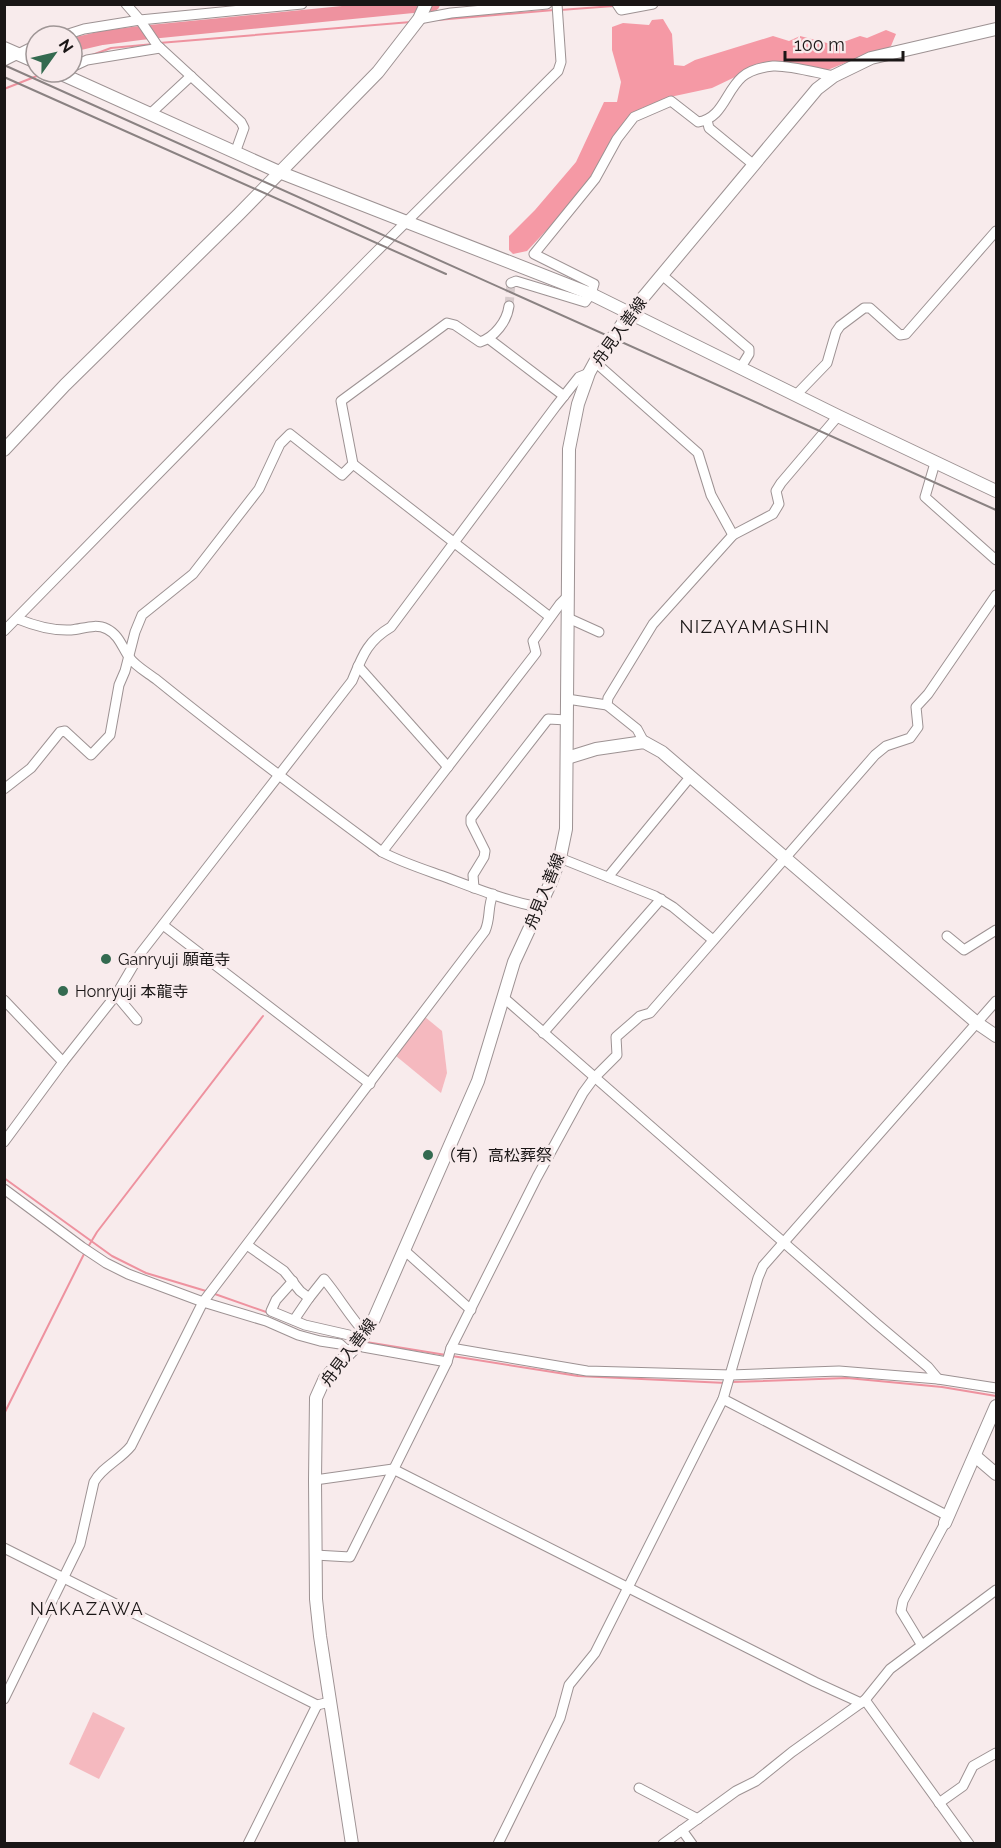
<svg xmlns="http://www.w3.org/2000/svg" width="1001" height="1848" font-family="Raleway,'Noto Sans JP',sans-serif">
<rect width="100%" height="100%" fill="#f8ebec"/>
<g fill="#f5b9bf">
<polygon points="425,1017 442,1031 447,1073 441,1093 396,1056"/>
<polygon points="93,1712 125,1728 99,1779 69,1764"/>
</g>
<polygon fill="#f599a5" points="663,19 672,34 674,65 684,66 695,60 773,36 789,41 800,36 835,45 860,36 867,38 886,30 896,34 891,46 885,50 860,57 825,71 756,67 712,88 670,97 642,108 631,115 591,177 572,203 527,251 513,254 509,250 509,236 535,210 576,162 604,102 617,102 621,82 612,50 612,27 623,23 649,25 652,20"/>
<g fill="none" stroke-linecap="round" stroke-linejoin="round">
<g stroke="#ee929f" stroke-width="2">
<polyline points="560,10 614,6"/>
<polyline points="437,20 554,10"/>
<polyline points="159,43 411,22"/>
<polyline points="92,55 111,48 154,44"/>
<polyline points="4,89 47,72"/>
<polyline points="4,1178 112,1256 146,1273 206,1291"/>
<polyline points="88,1247 97,1232 263,1016"/>
<polyline points="212,1293 269,1313"/>
<polyline points="366,1342 446,1355"/>
<polyline points="452,1356 578,1376 726,1383"/>
<polyline points="732,1382 847,1378 942,1387 996,1396"/>
<polyline points="4,1414 85,1252"/>
</g>
<polyline stroke="#ee929f" stroke-width="14" points="72,45 102,38 140,33 433,4"/>
<polyline stroke="#d7cbcc" stroke-width="9" stroke-dasharray="9 4.5" stroke-linecap="butt" points="509,306 511,283"/>
<g stroke="#9d9293" stroke-width="11">
<g id="street">
<polyline points="126,4 140,20 157,45 241,122 244,128 235,153"/>
<polyline points="617,4 621,10 653,4"/>
<polyline points="419,19 451,13 547,4"/>
<polyline points="62,36 84,29 140,20 302,4"/>
<polyline points="4,61 36,45"/>
<polyline points="72,67 87,60 160,48"/>
<polyline points="150,114 191,76"/>
<polyline points="707,120 709,128 754,165"/>
<polyline points="662,275 749,349 749,354 741,367"/>
<path d="M511,283L516,281L585,302L591,294L594,284L534,254L595,179L617,139L634,117L671,101L698,122C723,118 725,92 742,77C750,70 764,67 773,66C789,65 817,73 834,76"/>
<polyline points="489,339 564,396"/>
<polyline points="595,362 698,453 711,495 733,535"/>
<polyline points="796,395 827,363 836,332 840,326 864,308 870,308 900,335 906,334 996,231"/>
<polyline points="935,463 925,497 996,560"/>
<polyline points="353,464 550,617"/>
<polyline points="568,618 599,632"/>
<path d="M18,619C35,626 52,631 71,630C83,629 95,623 107,629C119,635 122,647 129,657C135,666 148,673 157,680C230,739 306,796 382,852C403,863 426,870 448,878C477,889 507,901 538,907"/>
<polyline points="4,631 369,259 558,71 561,62 557,4"/>
<polyline points="358,666 448,767"/>
<polyline points="567,699 607,705"/>
<polyline points="644,742 637,729 607,705 608,698 653,624 733,535 773,514 779,504 776,491 781,483 838,416"/>
<path d="M4,789L31,768L60,732L65,731L91,755L110,735L119,685L125,671L135,632L142,615L193,574L259,489L280,444L290,434L342,475L353,464L341,401L447,323L455,325L480,342C495,337 507,321 509,306"/>
<polyline points="382,852 536,653 533,641 560,604 568,596"/>
<polyline points="560,858 655,896 673,907 713,940"/>
<polyline points="608,877 691,776"/>
<polyline points="474,888 473,875 484,857 485,851 471,823 471,818 548,719 567,720"/>
<polyline points="163,925 370,1084"/>
<polyline points="947,936 964,950 996,930"/>
<polyline points="116,995 137,1020"/>
<polyline points="503,997 877,1324 928,1367 938,1379"/>
<polyline points="4,1000 63,1062"/>
<polyline points="543,1033 661,899"/>
<path d="M4,1142L63,1062L116,995L140,954L352,681C362,657 367,641 391,627L556,406L579,377L589,373"/>
<polyline points="4,1189 82,1247 106,1263 128,1274 203,1302 266,1321 298,1335 320,1341 340,1344 350,1353"/>
<path d="M247,1245L284,1271L300,1291L309,1298L324,1279C339,1297 350,1317 366,1334"/>
<polyline points="404,1250 471,1310"/>
<polyline points="293,1281 276,1300 271,1311 305,1325 362,1338"/>
<polyline points="294,1320 309,1298"/>
<polyline points="358,1344 363,1347 447,1362 451,1348 537,1177 583,1093 594,1078 617,1055 616,1037 640,1016 650,1013 875,755 886,746 910,738 918,727 916,707 928,694 996,595"/>
<polyline points="451,1348 587,1371 731,1375 839,1371 938,1379 996,1388"/>
<polyline points="723,1399 948,1516"/>
<polyline points="315,1480 393,1469 815,1682 861,1703"/>
<polyline points="4,1548 317,1705 330,1702"/>
<polyline points="315,1555 350,1557 447,1362"/>
<polyline points="921,1644 901,1611 903,1601 945,1523"/>
<path d="M4,1699L80,1544L94,1482C102,1467 120,1460 131,1446L203,1302L485,931C491,917 487,909 493,894"/>
<polyline points="865,1700 969,1844"/>
<polyline points="639,1788 698,1819"/>
<polyline points="939,1803 963,1786 973,1766 996,1753"/>
<polyline points="682,1830 692,1844"/>
<polyline points="248,1844 317,1705"/>
<polyline points="498,1844 560,1718 569,1685 595,1653 723,1399 758,1278 763,1266 996,1001"/>
<polyline points="663,1844 736,1791 756,1781 792,1752 865,1700 890,1669 996,1590"/>
</g>
</g>
<g stroke="#9d9293" stroke-width="14">
<g id="secondary">
<polyline points="4,48 36,62"/>
<polyline points="57,72 279,172 591,294 838,416 996,491"/>
<polyline points="4,450 65,385 239,214 378,72 419,19 426,4"/>
<polyline points="567,758 596,749 644,742 662,752 977,1023 996,1036"/>
<polyline points="975,1456 996,1474"/>
<polyline points="945,1523 996,1406"/>
<polyline points="352,1844 320,1636 316,1599 315,1480 316,1398 325,1378 358,1344 374,1319 478,1081 514,962 551,882 560,858 566,829 569,449 578,404 589,373 595,362 631,312 817,89 834,76 871,58 996,29"/>
</g>
</g>
<use href="#street" stroke="#fff" stroke-width="9"/>
<use href="#secondary" stroke="#fff" stroke-width="12"/>
<g stroke="#8a8282" stroke-width="2">
<polyline points="4,65 996,510"/>
<polyline points="4,77 446,274"/>
</g>
</g>
<g fill="#346a50" stroke="#f8ebec" stroke-width="2">
<circle cx="106" cy="959" r="6"/>
<circle cx="63" cy="991" r="6"/>
<circle cx="428" cy="1155" r="6"/>
</g>
<g text-anchor="middle" stroke-width="6" stroke-linejoin="round" paint-order="stroke">
<g font-size="16" fill="#1a1616" stroke="#f8ebec">
<text transform="translate(619 331) rotate(-54)" y="6">舟見入善線</text>
<text transform="translate(544 891) rotate(-68)" y="6">舟見入善線</text>
<text transform="translate(348 1352) rotate(-53)" y="6">舟見入善線</text>
</g>
<g font-size="16" fill="#1a1616" stroke="#f8ebec" text-anchor="start">
<text x="118" y="965">Ganryuji 願竜寺</text>
<text x="75" y="997">Honryuji 本龍寺</text>
<text x="440" y="1161">（有）高松葬祭</text>
</g>
<g font-size="18" letter-spacing="1.5" fill="#1a1616" stroke="#f8ebec">
<text x="755" y="633">NIZAYAMASHIN</text>
<text x="87" y="1615">NAKAZAWA</text>
</g>
</g>
<rect width="1001" height="1848" fill="none" stroke="#1a1616" stroke-width="12"/>
<g transform="translate(54 54) rotate(56)"><circle r="28" fill="#f8ebec" stroke="#9f9696" stroke-width="1.5"/>
<path d="M0-4.5L10 22L0 15L-10 22Z" fill="#346a50"/>
<text y="-9" font-size="16" font-weight="bold" text-anchor="middle" fill="#1a1616">N</text>
</g>
<path d="M785 51v9h118v-9" fill="none" stroke="#1a1616" stroke-width="3"/>
<text x="794" y="51" font-size="18" fill="#1a1616" stroke="#f8ebec" stroke-width="4.5" paint-order="stroke">100 m</text>
</svg>
